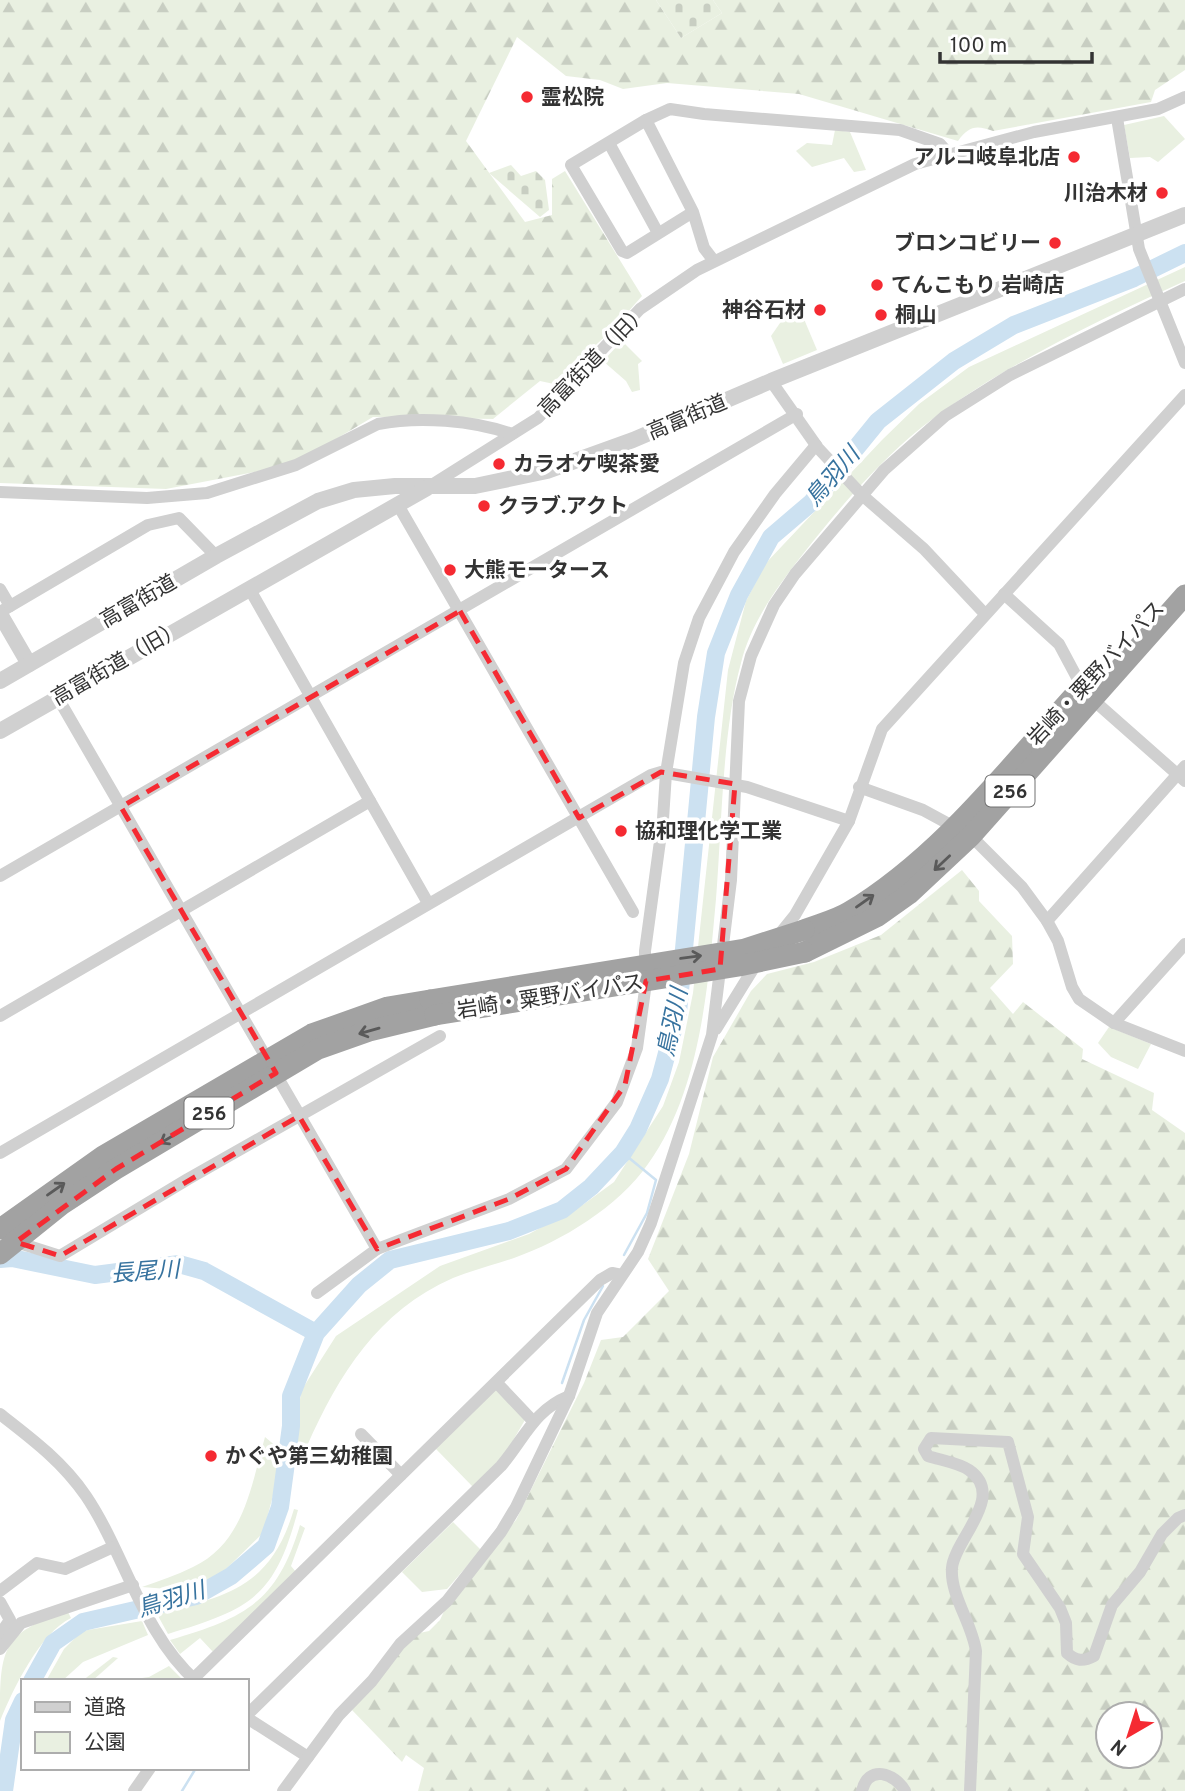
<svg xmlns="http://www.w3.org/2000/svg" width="1185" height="1791" font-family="Overpass,'Noto Sans JP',sans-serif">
<defs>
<pattern id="forest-firs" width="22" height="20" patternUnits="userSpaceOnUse" patternTransform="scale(1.75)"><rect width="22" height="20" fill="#e9f0e1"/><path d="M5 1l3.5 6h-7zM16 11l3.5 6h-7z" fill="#c8cec2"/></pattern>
<pattern id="cemetery-stones" width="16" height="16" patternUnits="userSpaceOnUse" patternTransform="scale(1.75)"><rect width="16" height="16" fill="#e9f0e1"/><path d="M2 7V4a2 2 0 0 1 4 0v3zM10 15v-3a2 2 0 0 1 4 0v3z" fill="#c8cec2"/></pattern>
</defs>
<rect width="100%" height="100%" fill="#fff"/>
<g fill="#e9f0e1">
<polygon points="1164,116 1185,139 1158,162 1150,157 1130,158 1124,125"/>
<polygon points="835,130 850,132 866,170 854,172 844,158 812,167 796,151 807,143 832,145"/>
<path d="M1185,267V281C1095,322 986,373 910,437C870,472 836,512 803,554C778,586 751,622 741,663C722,732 722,825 716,899C708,986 701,1090 648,1164C618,1207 562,1241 514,1258C494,1265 473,1270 453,1278C378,1311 339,1374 307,1446L295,1440L301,1391L336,1336L440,1266L529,1234L584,1204L614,1182L663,1106L679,1062L693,993L728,670L746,601L766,563L882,440L919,404L969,367Z"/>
<polygon points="796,300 817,350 783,364 771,336"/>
<polygon points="622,341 642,361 638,364 640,390 632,392 626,381 603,361"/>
<polygon points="1109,1027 1151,1044 1138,1069 1111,1057 1098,1043"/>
<polygon points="500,1385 529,1413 505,1454 473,1487 435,1448"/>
<path d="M265,1437L277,1447L282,1462L263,1533L222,1573L208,1580L180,1590L142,1587C159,1581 177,1575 193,1567C244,1543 251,1486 265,1437Z"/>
<path d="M294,1509L298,1510C275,1597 251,1609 168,1634L157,1614C228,1596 271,1587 294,1509Z"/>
<polygon points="453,1522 481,1550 447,1589 422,1592 402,1572"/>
<path d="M300,1525L305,1528L291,1566L296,1572L214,1653L200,1638L180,1654L170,1640C244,1618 277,1603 300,1525Z"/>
<path d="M68,1612L71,1618C40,1633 13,1689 0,1721C0,1651 0,1632 68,1612Z"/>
<polygon points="142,1621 148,1635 83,1662 62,1681 46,1681 64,1649 82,1631"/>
<polygon points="113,1657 118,1658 92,1681 82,1681"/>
<polygon points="169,1666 184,1681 121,1681 149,1677"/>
</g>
<g fill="url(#forest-firs)" fill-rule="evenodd">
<path d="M0,0H656L681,38L722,13L713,0H1185V70L1155,90L1151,102L993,131C976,125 969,126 958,141L799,94L667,83L623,89L600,80L566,76L517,37L466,141L525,222L552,215V179L565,171L642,296L613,329L554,384L540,381L493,419L373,417L292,465L166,489L0,483Z"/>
<path d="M962,870L979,891V901L1012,936L1013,964L990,988L1013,1014L1023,1002L1083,1049L1082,1059L1154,1093L1152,1110L1185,1133V1791H418L424,1768L406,1755L402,1762L352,1710L415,1634L429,1631L440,1620L453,1592L516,1520L584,1383L601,1340L623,1337L669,1291L648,1259L689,1154L713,1057L751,991L767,974L814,962L881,935ZM1108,1714H1150V1756H1108Z"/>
</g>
<g fill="url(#cemetery-stones)">
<polygon points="656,0 713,0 722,13 681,38"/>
<polygon points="511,165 521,176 536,171 545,180 549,210 540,217 489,173"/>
</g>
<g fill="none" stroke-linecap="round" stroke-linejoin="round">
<g stroke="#cce1f1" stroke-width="2.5">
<polyline points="623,1153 656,1180 647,1213 624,1255"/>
<polyline points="562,1383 584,1320 603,1286"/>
<polyline points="182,1791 196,1768"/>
</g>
<g stroke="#cce1f1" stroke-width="18">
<polyline points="0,1259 12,1258 95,1275 179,1264 204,1271 316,1333"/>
<polyline points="32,1681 53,1643 83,1622 196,1596 231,1576 266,1546 280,1507 291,1426 291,1396 316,1333 359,1285 390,1260 509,1231 562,1210 591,1187 623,1153 638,1129 660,1079 678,1012 706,717 716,653 739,595 771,537 812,502 878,421 954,361 1014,325 1134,278 1185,253"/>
<polyline points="4,1791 14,1720 23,1701"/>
</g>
<g stroke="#d0d0d0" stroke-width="12">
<polyline points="1117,118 1139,249 1185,363"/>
<polyline points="646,120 670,109 704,114 900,130 940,144 948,153"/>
<polyline points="609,143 658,233"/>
<polyline points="693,212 627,253 622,251 571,165 646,120 693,212 704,248 714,261"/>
<polyline points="771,381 818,448 862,495 924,549 985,614"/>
<polyline points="430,486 538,418 640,309 697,270 915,164 1034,132 1158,109 1185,97"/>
<path d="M0,492L147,498L207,493L296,465L378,424C419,416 472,420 512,434"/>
<polyline points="398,505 633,912"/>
<polyline points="249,588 428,903"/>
<polyline points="0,589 10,606"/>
<polyline points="1004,594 1059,644 1082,687"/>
<polyline points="0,612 148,525 179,518 216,556"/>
<polyline points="58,698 377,1249"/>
<polyline points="1091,698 1185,781"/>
<polyline points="859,787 923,810 971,836 1022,887 1047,921 1058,941 1072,987 1079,999 1114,1023 1185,1051"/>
<polyline points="0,876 797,414"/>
<polyline points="1047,921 1185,766"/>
<polyline points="778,936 795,915 849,821 882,729 1185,395"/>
<polyline points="0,1016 370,801"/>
<polyline points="1114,1023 1185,944"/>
<polyline points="716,1029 758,961"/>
<polyline points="0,1153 651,775 661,772 747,787 849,821"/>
<polyline points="16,1242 60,1256 188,1179 440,1036"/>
<polyline points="317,1293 377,1249 509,1199 566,1169 617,1102 637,1048 645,990 645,951 663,819 666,773 684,663 699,618 734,552 775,494 816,445"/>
<polyline points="497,1383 532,1420"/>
<path d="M0,1414C31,1438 63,1462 86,1496C125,1554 142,1633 196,1681"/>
<polyline points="361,1434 401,1475"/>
<polyline points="0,1591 37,1563 65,1569 113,1547"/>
<polyline points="0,1602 10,1620 0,1634"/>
<polyline points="0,1649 21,1623 133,1585"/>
<polyline points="191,1681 600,1280 612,1273 622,1275"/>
<path d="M247,1715L501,1466C524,1439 534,1410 569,1396"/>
<polyline points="247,1718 308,1757"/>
<polyline points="134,1791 150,1768"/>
<polyline points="283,1791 339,1715 372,1681 400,1644 447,1601 501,1532 516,1507 569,1396 597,1313 638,1252 651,1223 712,1035 731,880 739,701 751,656 774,605 795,574 884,470 945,416 1010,375 1185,289"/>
<path d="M862,1791C868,1764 895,1773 905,1791"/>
<path d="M970,1791L976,1651C972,1623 950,1595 952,1568C954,1540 1007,1496 969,1470C959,1463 940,1460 928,1456L924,1449L931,1438L1008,1442L1028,1517L1023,1554L1060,1608L1066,1623L1067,1653C1076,1661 1083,1662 1094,1656L1112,1605L1140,1572L1162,1534L1178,1518L1185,1515"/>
</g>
<g stroke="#d0d0d0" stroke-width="16">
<polyline points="0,614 29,664"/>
<polyline points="0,681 216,556 318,501 354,490 395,486 475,486 547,471 633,440 771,381 1185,215"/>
<polyline points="0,731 427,488"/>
</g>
<g stroke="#a2a2a2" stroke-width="21">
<path d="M804,930C819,924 836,920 849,912C946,854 1017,756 1093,675"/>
<polyline points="805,952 878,916 909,894 971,836 1185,595"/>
<polyline points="0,1229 103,1156 312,1034 388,1007 430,1000"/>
<polyline points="0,1254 61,1205 116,1169 318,1049 369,1031 435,1015"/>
</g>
<g stroke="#a2a2a2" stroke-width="21">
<polyline points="430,1000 745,949 804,930"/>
<polyline points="435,1015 739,966 805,952"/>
</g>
</g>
<defs><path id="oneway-shaft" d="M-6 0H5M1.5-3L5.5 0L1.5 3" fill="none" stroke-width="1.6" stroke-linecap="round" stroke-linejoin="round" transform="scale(1.75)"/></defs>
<g stroke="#5a5a5a">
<use href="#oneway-shaft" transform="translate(942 863) rotate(137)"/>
<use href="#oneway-shaft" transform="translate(865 901) rotate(-35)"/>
<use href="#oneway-shaft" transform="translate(691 957) rotate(-8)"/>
<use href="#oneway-shaft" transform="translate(369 1031) rotate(164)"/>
<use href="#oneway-shaft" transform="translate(169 1138) rotate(149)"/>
<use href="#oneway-shaft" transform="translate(56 1189) rotate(-35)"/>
</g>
<path fill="none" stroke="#f52a32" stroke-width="5" stroke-dasharray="14 9" stroke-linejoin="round" d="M460,611L579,818L661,772L735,784L720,969L646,981L625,1085L566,1169L509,1199L377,1249L299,1116L60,1256L16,1242L116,1169L276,1073L121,807Z"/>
<g fill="#f52a32" stroke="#fff" stroke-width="2.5">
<circle cx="527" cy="97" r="7"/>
<circle cx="1074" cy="157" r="7"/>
<circle cx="1162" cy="193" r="7"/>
<circle cx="1055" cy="243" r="7"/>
<circle cx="877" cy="285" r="7"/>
<circle cx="820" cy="310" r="7"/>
<circle cx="881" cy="315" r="7"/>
<circle cx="499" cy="464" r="7"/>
<circle cx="484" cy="506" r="7"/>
<circle cx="450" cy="570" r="7"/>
<circle cx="621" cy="831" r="7"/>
<circle cx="211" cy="1456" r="7"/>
</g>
<g text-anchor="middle" stroke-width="7" stroke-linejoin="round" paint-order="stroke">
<g fill="#fff" stroke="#707070" stroke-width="2">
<rect x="985.5" y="775.5" width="49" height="31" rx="5"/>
<rect x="184.5" y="1097.5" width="49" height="31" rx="5"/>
</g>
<g font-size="19" font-weight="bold" fill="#333">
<text x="1010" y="798">256</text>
<text x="209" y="1120">256</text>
</g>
<g font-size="21" font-weight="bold" fill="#333" stroke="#fff" text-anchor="start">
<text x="541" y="104">霊松院</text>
<text x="1060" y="164" text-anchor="end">アルコ岐阜北店</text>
<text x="1148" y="200" text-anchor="end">川治木材</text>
<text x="1041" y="250" text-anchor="end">ブロンコビリー</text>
<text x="891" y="292">てんこもり 岩崎店</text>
<text x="806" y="317" text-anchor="end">神谷石材</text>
<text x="895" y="322">桐山</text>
<text x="513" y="471">カラオケ喫茶愛</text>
<text x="498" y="513">クラブ.アクト</text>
<text x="464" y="577">大熊モータース</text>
<text x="635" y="838">協和理化学工業</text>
<text x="225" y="1463">かぐや第三幼稚園</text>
</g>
<g font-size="21" fill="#333" stroke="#fff">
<text transform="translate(593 360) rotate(-46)" y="7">高富街道（旧）</text>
<text transform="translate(687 417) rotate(-23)" y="7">高富街道</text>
<text transform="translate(138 601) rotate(-30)" y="7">高富街道</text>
<text transform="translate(117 663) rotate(-30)" y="7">高富街道（旧）</text>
<text transform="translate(1096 673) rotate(-47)" y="7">岩崎・粟野バイパス</text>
<text transform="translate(550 996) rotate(-9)" y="7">岩崎・粟野バイパス</text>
</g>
<g font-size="23" font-style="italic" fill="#37739f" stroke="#fff">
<text transform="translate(832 476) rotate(-49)" y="8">鳥羽川</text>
<text transform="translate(672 1022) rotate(-78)" y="8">鳥羽川</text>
<text transform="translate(145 1271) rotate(-4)" y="8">長尾川</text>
<text transform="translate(171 1599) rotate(-17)" y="8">鳥羽川</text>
</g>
</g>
<rect x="21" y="1679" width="228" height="91" fill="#ffffff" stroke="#adadad" stroke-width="2"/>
<rect x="35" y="1702" width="35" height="10" fill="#d0d0d0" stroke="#adadad" stroke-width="2"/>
<text x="84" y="1714" font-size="21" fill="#333333">道路</text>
<rect x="35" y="1732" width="35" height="21" fill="#e9f0e1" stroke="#adadad" stroke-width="2"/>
<text x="84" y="1749" font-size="21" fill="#333333">公園</text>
<g transform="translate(1129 1735) rotate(219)"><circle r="33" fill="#ffffff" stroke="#adadad" stroke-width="2"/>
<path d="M0-5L12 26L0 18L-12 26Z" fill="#f52a32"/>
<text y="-10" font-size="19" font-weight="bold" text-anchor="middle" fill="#333333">N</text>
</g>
<path d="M940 52v10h152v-10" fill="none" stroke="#333333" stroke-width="3.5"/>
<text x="950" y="52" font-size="21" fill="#333333" stroke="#ffffff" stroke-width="5" paint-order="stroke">100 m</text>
</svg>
